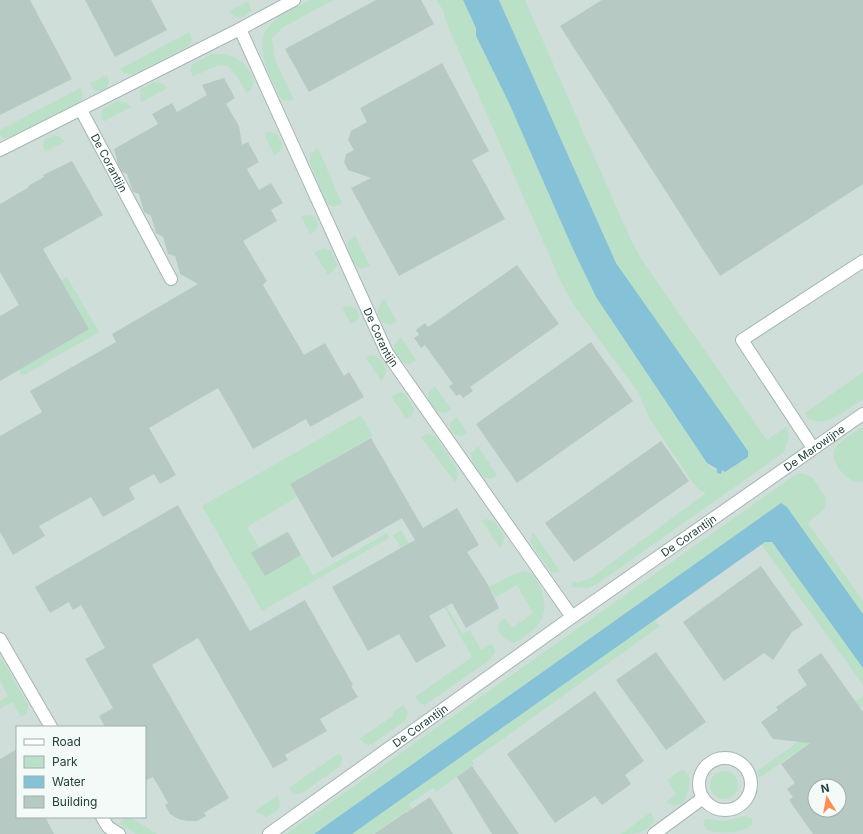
<svg xmlns="http://www.w3.org/2000/svg" width="863" height="834" font-family="Inter,sans-serif">
<rect width="100%" height="100%" fill="#e2eeea"/>
<path fill="#d0ded9" fill-rule="evenodd" d="M0,0H863V834H0ZM17,727H145V817H17ZM815,786H839V810H815Z"/>
<g fill="#bae0c8">
<path d="M310,0H333L282,28L272,39L275,60L294,100L285,101L281,99C270,75 248,42 275,20C285,12 298,6 310,0Z"/>
<path d="M436,0H463L476,28V36L509,103L572,247L596,297L707,463L712,468L726,472L747,457L616,263L499,0H525L630,238L640,257L767,440L786,427C792,435 787,445 783,453L597,584L588,588L571,587L573,582H579L591,578L706,493L701,491L692,482L650,419L638,392L575,307L562,284L446,22L443,10Z"/>
<polygon points="249,1 251,11 241,18 234,16 229,11"/>
<polygon points="189,32 192,39 190,45 135,74 125,74 120,69"/>
<path d="M212,54C234,53 246,60 254,81L251,90L246,93C229,59 226,60 193,77L190,70L192,64Z"/>
<polygon points="107,75 109,81 107,88 100,92 94,90 90,83"/>
<polygon points="154,82 162,83 168,88 141,102 140,95 141,89"/>
<polygon points="80,88 83,95 80,102 11,137 4,138 0,136 0,130"/>
<polygon points="117,101 125,102 131,107 103,122 101,115 103,109"/>
<polygon points="268,132 277,134 282,144 280,151 274,155 264,133"/>
<polygon points="55,135 62,138 64,142 45,152 43,145 45,139"/>
<path d="M318,148L342,204C335,208 331,207 326,202L310,163V154Z"/>
<polygon points="311,215 315,217 318,224 315,231 310,234 301,216"/>
<path d="M355,235L370,266L361,269C353,264 346,251 348,242Z"/>
<polygon points="325,248 331,251 337,265 334,270 328,275 314,252"/>
<polygon points="67,277 99,332 22,376 0,337 0,323 25,366 89,329 61,280"/>
<path d="M384,299L397,322L390,325L381,322C376,312 377,307 384,299Z"/>
<polygon points="349,306 356,308 359,315 358,320 351,324 342,308"/>
<path d="M401,337L416,360L410,364C401,364 393,353 394,344Z"/>
<path d="M373,355C384,359 391,372 381,381L366,357Z"/>
<path d="M863,372V400C846,408 827,430 808,418L805,413Z"/>
<polygon points="435,386 451,409 446,413 436,411 429,401 428,394"/>
<polygon points="401,392 406,395 414,409 412,415 406,419 391,396"/>
<polygon points="361,415 373,436 290,484 297,497 247,527 259,547 287,531 313,575 387,533 389,538 262,611 202,506"/>
<polygon points="457,417 467,433 461,436 454,434 450,428 450,422"/>
<path d="M863,427V482C849,485 828,462 835,448C838,442 856,431 863,427Z"/>
<polygon points="428,434 435,436 456,467 458,477 455,482 421,437"/>
<polygon points="478,446 497,475 492,479 483,477 472,461 471,454"/>
<polygon points="802,473 812,477 826,498 825,508 808,523 863,601 863,614 787,507 781,503 314,834 286,834 795,475"/>
<path d="M486,519L494,521C500,530 509,537 500,548L482,521Z"/>
<polygon points="401,530 463,634 470,630 481,650 492,644 495,651 491,659 425,705 421,704 415,697 472,657 444,607 437,611 393,535"/>
<polygon points="533,532 560,571 554,573 551,572 530,542"/>
<polygon points="765,542 772,542 863,668 863,685 761,544"/>
<path d="M524,571L532,573C546,594 552,616 529,633C524,637 519,641 513,643L503,637L498,630L500,621L505,618L512,628L533,613L517,585L495,598L489,587L512,575Z"/>
<polygon points="655,620 660,626 472,761 474,764 436,792 433,788 409,804 426,834 419,834 406,811 373,834 352,834"/>
<polygon points="0,659 3,661 28,705 27,713 21,717 12,702 0,709 0,701 8,696 0,681"/>
<polygon points="863,696 863,707 862,706 759,778 757,771"/>
<polygon points="403,705 408,712 406,720 372,744 367,745 359,739 394,715 393,712"/>
<polygon points="339,753 342,759 340,766 302,793 297,794 292,792 289,788"/>
<path d="M681,770C695,772 689,795 683,803L674,806L666,802L676,794L667,780Z"/>
<circle cx="724" cy="785" r="14"/>
<polygon points="278,795 280,806 277,811 266,817 255,811"/>
<path d="M651,812L654,820C648,834 634,834 621,834Z"/>
<path d="M744,816L752,818V825C741,834 720,834 707,830L704,825L705,819L725,821Z"/>
<polygon points="125,817 130,817 157,834 136,834 120,824"/>
</g>
<g fill="#86c2d7">
<polygon points="463,0 499,0 616,263 748,451 748,457 725,472 722,470 721,474 717,473 717,469 707,463 596,297 572,247 509,103 476,36 476,28"/>
<polygon points="781,503 787,507 863,614 863,668 772,542 765,542 352,834 314,834"/>
</g>
<g fill="#b7c9c3" fill-rule="evenodd">
<polygon points="0,0 30,0 72,79 0,115"/>
<polygon points="85,0 151,0 167,30 115,57"/>
<polygon points="376,0 421,0 434,24 309,92 285,49"/>
<polygon points="602,0 863,0 863,184 720,276 560,26"/>
<polygon points="442,63 489,151 472,160 505,219 399,276 351,188 371,178 348,170 344,162 346,154 354,150 348,140 351,131 367,122 360,108"/>
<polygon points="224,78 235,98 226,104 239,126 242,145 248,142 259,162 247,169 259,190 271,183 283,203 271,210 277,221 243,241 267,281 263,285 304,355 325,343 344,376 349,372 364,397 310,427 306,419 253,449 218,388 149,428 176,475 160,484 154,474 129,488 135,499 103,517 91,497 39,526 45,536 13,555 0,532 0,436 42,412 30,391 116,342 112,334 198,284 180,274 175,256 168,254 163,237 156,233 151,216 144,212 139,194 133,192 127,174 122,172 118,164 114,149 158,124 152,114 172,103 177,112 207,95 202,85"/>
<polygon points="72,161 103,215 43,249 89,329 0,381 0,316 19,305 0,272 0,204 29,187 28,186 44,177 43,175"/>
<polygon points="517,265 559,324 470,387 473,391 463,398 460,394 456,396 449,386 453,384 425,345 421,348 414,338 419,335 416,330 425,323 428,327"/>
<polygon points="591,342 633,401 517,483 476,424"/>
<polygon points="371,438 423,528 457,508 479,545 467,552 487,583 499,608 466,628 452,603 429,616 446,646 416,663 399,634 368,651 332,587 415,540 402,518 332,558 290,484"/>
<polygon points="661,441 689,481 574,562 545,523"/>
<polygon points="178,505 250,631 305,600 353,685 351,686 358,697 320,719 327,731 285,755 288,760 273,768 198,638 152,665 229,798 204,813 206,816 197,821 187,821 178,819 170,814 165,805 168,803 153,777 145,781 145,727 105,727 99,716 113,708 85,659 105,648 81,605 73,610 69,602 50,613 35,587"/>
<polygon points="288,532 301,555 265,576 251,553"/>
<polygon points="761,566 803,625 792,632 773,660 764,653 724,681 683,622"/>
<polygon points="656,652 706,722 666,750 616,680"/>
<path d="M821,653L863,712V834H813L789,800L793,797L787,789L795,783L781,764L810,743L773,739L761,722L778,710L776,707L807,685L797,670ZM815,786H839V810H815Z"/>
<polygon points="595,691 644,761 625,775 631,784 602,805 595,796 555,823 507,754"/>
<polygon points="17,749 17,817 45,817 54,834 0,834 0,759"/>
<polygon points="472,766 519,834 492,834 457,777"/>
<polygon points="430,797 453,834 374,834 406,812 406,813"/>
</g>
<g fill="none" stroke-linecap="round" stroke-linejoin="round">
<g stroke="#a4b6b2" stroke-width="14">
<g id="minor">
<path id="s1" d="M240,29L387,353L572,617"/>
<path id="s2" d="M81,110L171,279"/>
<polyline points="0,150 240,29 294,0"/>
<polyline points="813,448 742,340 863,261"/>
<polyline points="0,639 51,727"/>
<circle cx="725" cy="784" r="26"/>
<polyline points="102,817 108,827 119,834"/>
<path id="s3" d="M269,834L572,617L863,414"/>
<polyline points="654,834 703,798"/>
</g>
</g>
<use href="#minor" stroke="#fff" stroke-width="12"/>
</g>
<g text-anchor="middle" stroke-width="4" stroke-linejoin="round" paint-order="stroke">
<g font-size="11" fill="#21403b" stroke="#f3faf7">
<text dy="4" stroke="none"><textPath href="#s2" startOffset="60">De Corantijn</textPath></text>
<text dy="4" stroke="none"><textPath href="#s1" startOffset="339">De Corantijn</textPath></text>
<text dy="4" stroke="none"><textPath href="#s3" startOffset="668">De Marowijne</textPath></text>
<text dy="4" stroke="none"><textPath href="#s3" startOffset="515">De Corantijn</textPath></text>
<text dy="4" stroke="none"><textPath href="#s3" startOffset="186">De Corantijn</textPath></text>
</g>
</g>
<rect x="16" y="726" width="130" height="92" fill="#f3faf7" stroke="#9fb0ac"/>
<rect x="24" y="739" width="20" height="6" fill="#ffffff" stroke="#9fb0ac"/>
<text x="52" y="746" font-size="12" fill="#21403b">Road</text>
<rect x="24" y="756" width="20" height="12" fill="#bae0c8" stroke="#9fb0ac"/>
<text x="52" y="766" font-size="12" fill="#21403b">Park</text>
<rect x="24" y="776" width="20" height="12" fill="#86c2d7" stroke="#9fb0ac"/>
<text x="52" y="786" font-size="12" fill="#21403b">Water</text>
<rect x="24" y="796" width="20" height="12" fill="#b7c9c3" stroke="#9fb0ac"/>
<text x="52" y="806" font-size="12" fill="#21403b">Building</text>
<g transform="translate(827 798) rotate(349)"><circle r="19" fill="#f3faf7" stroke="#9fb0ac"/>
<path d="M0-3L7 15L0 10L-7 15Z" fill="#fc8e52"/>
<text y="-6" font-size="11" font-weight="bold" text-anchor="middle" fill="#21403b">N</text>
</g>
</svg>
